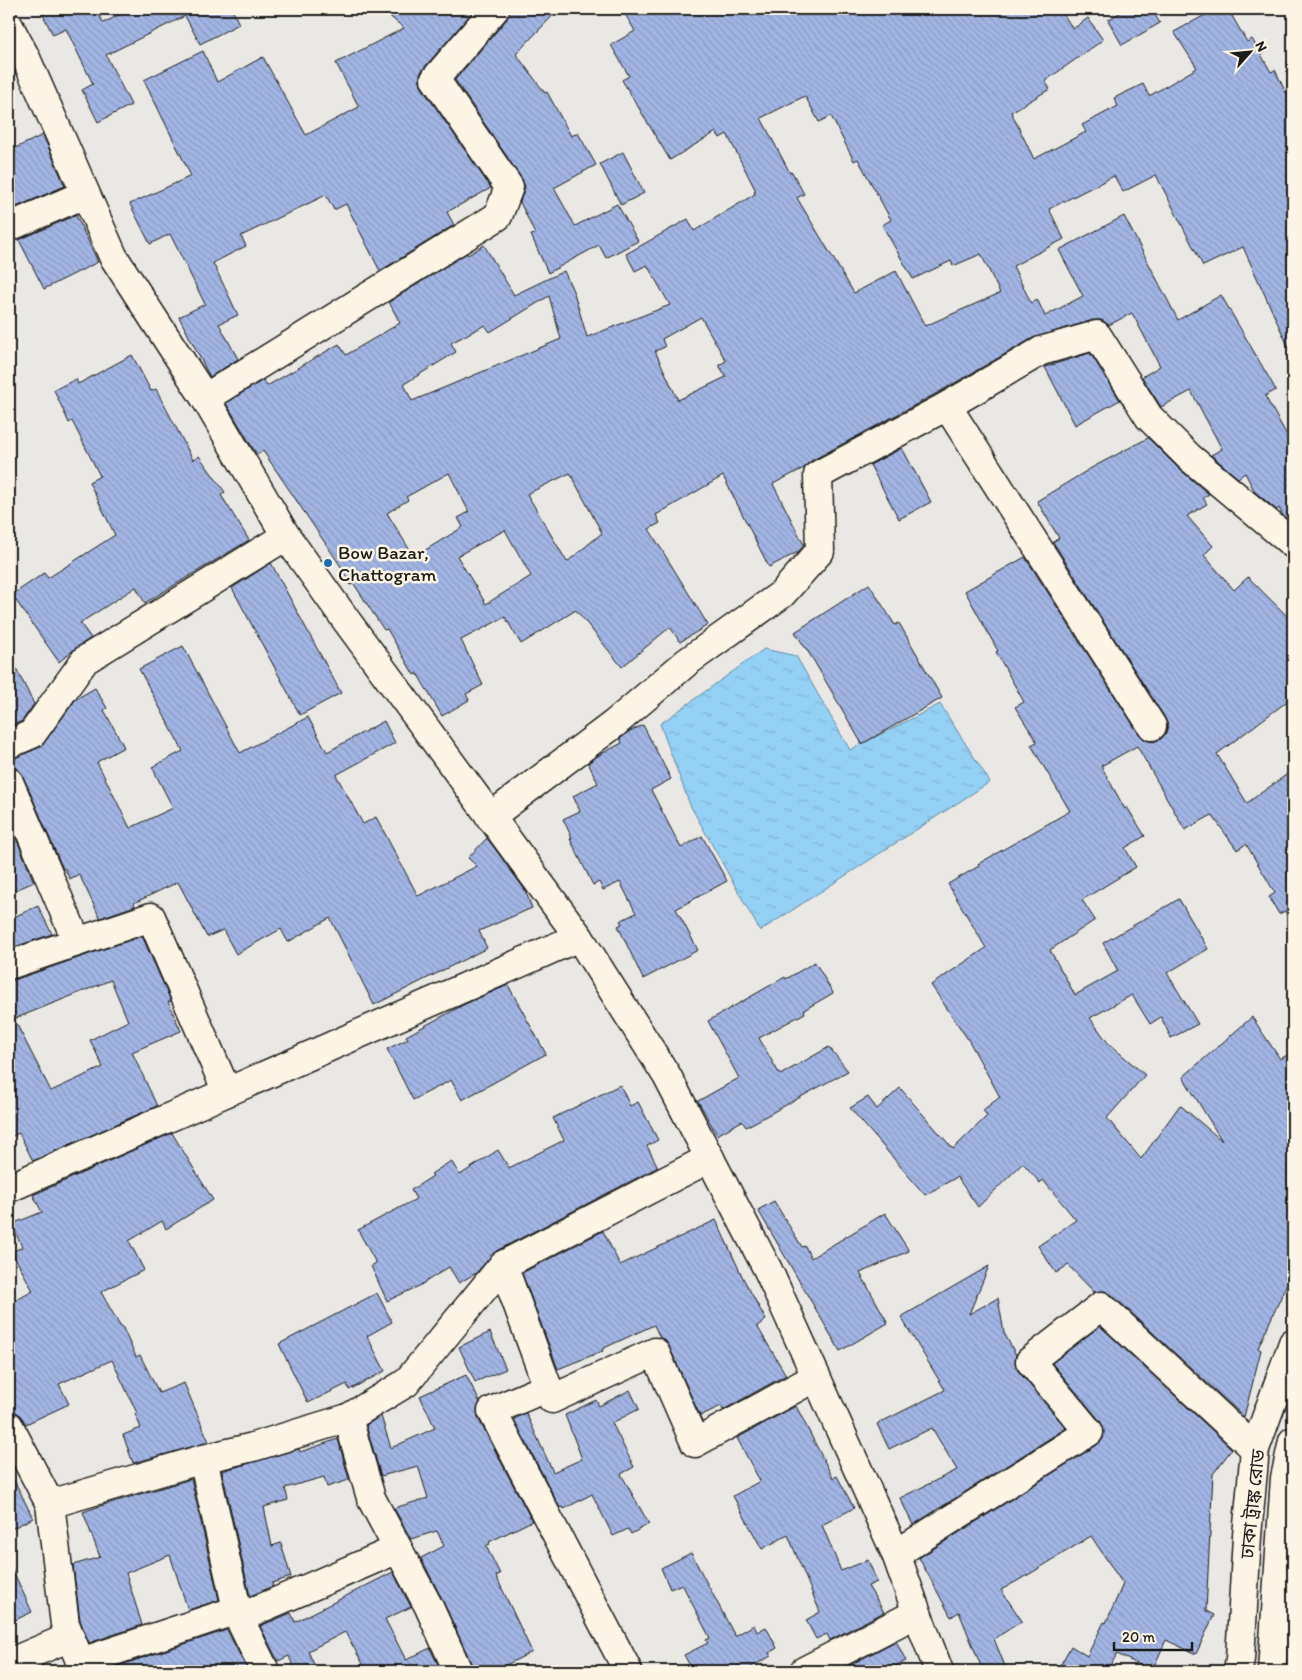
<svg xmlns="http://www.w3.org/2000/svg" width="1302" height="1680" font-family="Itim,'Noto Sans Bengali',sans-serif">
<defs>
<pattern id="water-ripples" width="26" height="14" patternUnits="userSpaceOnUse" patternTransform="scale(1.25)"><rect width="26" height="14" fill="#93d0f4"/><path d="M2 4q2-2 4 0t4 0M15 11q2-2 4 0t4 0" fill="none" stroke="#7eb2d1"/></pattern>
<pattern id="building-back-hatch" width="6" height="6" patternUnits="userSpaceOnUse" patternTransform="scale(1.25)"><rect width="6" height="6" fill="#a3b5e4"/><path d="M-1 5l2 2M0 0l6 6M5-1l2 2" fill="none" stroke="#8c9bc3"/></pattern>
</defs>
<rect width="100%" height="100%" fill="#eae8e5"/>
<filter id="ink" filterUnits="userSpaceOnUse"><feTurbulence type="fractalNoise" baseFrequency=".02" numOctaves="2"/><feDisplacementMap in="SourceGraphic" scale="10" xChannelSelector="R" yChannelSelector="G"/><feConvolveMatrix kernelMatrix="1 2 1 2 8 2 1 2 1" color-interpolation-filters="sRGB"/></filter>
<g filter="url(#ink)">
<polygon fill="url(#water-ripples)" stroke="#63889e" points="764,649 796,656 850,750 940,704 990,782 760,931 690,805 660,724"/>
<g fill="url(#building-back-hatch)" stroke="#1c1c1c" fill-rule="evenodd">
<polygon points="40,9 105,9 98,12 103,23 131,9 232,9 239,24 200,44 185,16 106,55 131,105 98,122 82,90 93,84 66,29 53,35"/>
<polygon points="381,9 475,9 423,69 420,74 420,81 422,88 491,188 447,212 454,225 380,271 346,204 334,210 326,195 241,236 246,246 213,263 238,315 219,324 238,359 210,377 179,317 205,304 170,234 150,244 130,204 191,176 144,80 203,51 217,82 263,57 306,135 359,107 336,63 404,28"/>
<polygon points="510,9 559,9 516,54 545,93 547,92 571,136 578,133 596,165 554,188 575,226 617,204 638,241 606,258 599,245 548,273 531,235 535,234 520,202 525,186 522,179 455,80 507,19"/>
<path d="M622,9H1060L1073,29L1088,18L1103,40L1045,81L1050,89L1011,112L1034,159L1086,132L1082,125L1118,106L1114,98L1143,84L1149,96L1197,68L1174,32L1216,9H1228L1247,42L1252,39L1271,72L1275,70L1286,93L1293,89V357L1243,247L1203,266L1156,175L1123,192L1114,176L1049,209L1064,239L1013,266L1031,303L1037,299L1045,316L1083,296L1059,250L1124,216L1178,320L1221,295L1276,390L1265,396L1293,446V524L1283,516L1279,508L1277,510L1255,492L1245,473L1238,478L1211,455L1222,449L1191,391L1161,407L1142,377L1160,366L1132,313L1109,325L1102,320H1093L1033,338L939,392L811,461L804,468L773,484L804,545L798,552L769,567L723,476L656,515L660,523L649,529L708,625L680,642L670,627L622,667L576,610L521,644L505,617L461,640L483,685L466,694L469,700L442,716L417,673L414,675L387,629L384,630L354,584L350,585L340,565L263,451L257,455L226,403L263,380L267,386L339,344L346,355L400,323L389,302L467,253L468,255L484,245L514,295L564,271L574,293L587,337L670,305L647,265L635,271L626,254L688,219L694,231L755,194L754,192L756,191L727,134L720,138L716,132L670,160L622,80L629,76L611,45L635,31ZM805,96L819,122L831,116L854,161L858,159L891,220L882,225L913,279L951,261L953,266L981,254L1000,293L925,326L896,271L854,293L797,198L804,194L792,172L790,173L761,118ZM549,296L561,339L412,401L404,384L456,352L451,343L485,325L490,332ZM701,317L726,361L719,365L726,377L678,400L655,351L665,347L662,339ZM449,473L469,512L458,518L463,527L414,557L387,513L408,500L406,497ZM570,473L602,533L567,562L527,494ZM505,530L531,576L486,604L457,556Z"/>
<polygon points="1126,9 1151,9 1160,23 1122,45 1108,20"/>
<polygon points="43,135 65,186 9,210 9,151"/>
<polygon points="623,152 644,193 621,205 600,164"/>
<polygon points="76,215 98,262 44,289 19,240"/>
<polygon points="1090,353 1120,400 1075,425 1045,367"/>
<polygon points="132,355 151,391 156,389 193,460 199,456 225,492 221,495 249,540 145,603 136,587 80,623 91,638 77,647 59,662 12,595 44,573 48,578 115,535 89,482 100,476 72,421 69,423 54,390 76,379 78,384"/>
<polygon points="1148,438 1178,468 1209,494 1203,498 1207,504 1187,516 1213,546 1204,555 1234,590 1248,577 1293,622 1293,697 1217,754 1247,803 1293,770 1293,926 1285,911 1279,914 1269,897 1275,893 1246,844 1237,850 1212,815 1185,830 1137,746 1101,766 1125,809 1127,807 1145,836 1125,848 1136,867 1082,900 1095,920 1050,950 1075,995 1118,971 1103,943 1179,899 1208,949 1167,973 1198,1024 1171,1038 1161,1017 1150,1024 1132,995 1090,1018 1108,1043 1145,1075 1107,1118 1141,1159 1180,1105 1222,1141 1183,1077 1252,1017 1280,1059 1293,1052 1293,1253 1286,1274 1290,1277 1258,1348 1261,1350 1244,1417 1112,1295 1105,1291 1094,1292 1068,1265 1056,1273 1038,1246 1076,1220 1043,1180 1040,1183 1023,1163 978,1207 957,1177 925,1195 850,1108 868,1097 877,1109 900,1088 953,1149 987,1116 983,1110 1000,1097 969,1041 931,985 986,948 948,884 979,866 978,864 1070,811 1031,745 1037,742 1015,707 1024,702 996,652 998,651 965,591 1025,557 1139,734 1145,740 1153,742 1161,739 1166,733 1168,725 1165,718 1053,542 1059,538 1037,501 1093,467"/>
<polygon points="902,448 931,502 899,519 870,465"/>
<polygon points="271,563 341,693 300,715 232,588"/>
<polygon points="869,584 895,625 899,623 942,698 862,744 814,661 795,632"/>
<polygon points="183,646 240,753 308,717 327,752 384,721 395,743 336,775 363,824 376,817 418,896 477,866 468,858 487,838 525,890 532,908 479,931 487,948 374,1005 330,918 288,942 281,929 236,954 223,930 207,937 178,882 134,903 135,906 100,918 79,874 70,879 65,869 63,869 23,776 18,769 9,767 9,759 15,758 38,748 44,743 76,699 95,688 107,708 104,710 124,747 97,762 130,828 173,808 152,767 183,751 139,669"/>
<polygon points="9,654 34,704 22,721 9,727"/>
<polygon points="643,725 671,779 651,790 681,848 702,836 727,881 676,909 698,950 643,979 618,926 622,924 620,921 636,913 620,882 603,890 599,882 593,885 570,839 572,838 563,819 580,811 573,796 598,783 588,763 601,754 622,743 620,739 628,732"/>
<polygon points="9,821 34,882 9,893"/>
<polygon points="38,906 52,934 9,949 9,919"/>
<path d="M142,936L171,1001L168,1002L181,1031L132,1052L157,1106L33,1161L19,1133L9,1138V980H14ZM111,980L128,1021L90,1040L103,1067L51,1091L14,1019Z"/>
<polygon points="815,962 833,993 804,1010 805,1013 759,1038 780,1075 829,1047 848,1071 746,1127 742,1121 717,1135 698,1101 739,1078 708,1021 785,977 786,979"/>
<polygon points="508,985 546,1054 462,1100 451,1080 413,1100 387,1049 408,1039 406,1036 465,1004"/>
<polygon points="620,1085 630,1106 638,1102 658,1140 647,1146 658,1167 496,1251 476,1273 459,1283 449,1267 419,1286 387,1301 371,1266 376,1263 358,1230 416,1199 411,1190 433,1176 431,1174 451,1161 460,1175 498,1150 509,1168 564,1140 553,1118"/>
<polygon points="172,1133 213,1200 166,1229 162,1221 129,1241 144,1270 101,1292 120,1326 122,1326 136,1357 140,1355 159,1393 184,1383 209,1442 133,1463 123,1435 141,1428 135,1414 137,1413 112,1360 59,1384 69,1404 26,1424 18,1413 9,1411 9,1304 33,1291 12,1252 22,1247 12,1224 42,1212 33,1195"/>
<polygon points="774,1201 802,1247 805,1246 811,1258 885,1213 909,1251 860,1273 888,1323 840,1351 758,1210"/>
<polygon points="716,1220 743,1278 766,1320 757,1326 786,1375 723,1410 721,1406 700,1416 669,1346 665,1340 660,1338 654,1325 602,1349 603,1351 558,1369 522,1273 603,1231 620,1265"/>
<polygon points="989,1266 969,1314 998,1298 1004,1333 1016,1355 1015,1363 1018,1371 1066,1428 913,1525 900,1498 957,1470 932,1428 889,1449 877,1424 945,1390 901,1317"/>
<polygon points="377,1293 392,1322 367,1336 385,1371 349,1390 347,1384 308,1403 279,1344"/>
<polygon points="1100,1326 1232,1449 1213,1474 1206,1611 1214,1615 1196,1654 1166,1640 1152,1671 1117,1654 1109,1668 1114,1671 1057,1671 1071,1646 1087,1656 1104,1622 1106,1623 1123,1584 1091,1536 1033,1572 1001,1590 1022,1621 994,1639 1007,1671 983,1671 959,1612 951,1617 919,1558 1097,1445 1103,1439 1104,1431 1101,1422 1052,1363"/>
<polygon points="490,1332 506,1369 475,1382 459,1347"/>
<polygon points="466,1375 480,1402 477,1409 478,1418 532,1521 489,1542 490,1544 486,1546 500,1574 496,1576 532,1652 494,1671 473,1671 472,1665 443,1601 421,1558 444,1546 437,1531 411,1539 394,1508 428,1498 418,1466 381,1476 366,1425 381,1416 391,1448 435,1428 420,1396"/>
<polygon points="630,1390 639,1409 612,1423 634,1467 621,1474 649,1524 631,1534 628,1529 613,1536 592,1494 564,1509 563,1507 560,1508 514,1419 526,1413 553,1472 582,1459 565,1415 596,1400 599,1406"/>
<polygon points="796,1406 833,1478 837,1476 854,1508 822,1525 841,1571 868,1560 877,1582 868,1586 884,1612 830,1640 827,1634 816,1639 806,1620 820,1612 788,1535 762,1549 733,1496 760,1481 737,1438"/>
<polygon points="338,1439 349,1480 327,1487 324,1477 285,1488 288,1500 264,1507 272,1546 281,1543 291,1577 272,1583 273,1586 250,1596 222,1471 299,1449 300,1452"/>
<polygon points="9,1470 33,1518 9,1530"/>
<polygon points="191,1479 219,1600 188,1610 170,1555 126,1573 142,1625 89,1643 80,1620 73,1565 100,1557 83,1512 100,1506"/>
<polygon points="691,1553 735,1636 754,1625 757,1632 766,1627 777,1648 769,1653 771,1656 744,1671 693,1671 684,1655 708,1643 706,1640 710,1638 682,1584 670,1589 661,1568"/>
<polygon points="9,1562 32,1612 9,1623"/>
<polygon points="393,1572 411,1607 385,1619 406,1660 430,1648 441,1671 367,1671 345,1632 308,1651 317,1671 295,1671 289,1656 278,1661 260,1626 291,1613 295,1622"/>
<polygon points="227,1630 248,1671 103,1671"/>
<polygon points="896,1641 906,1661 885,1671 845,1671 844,1668"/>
</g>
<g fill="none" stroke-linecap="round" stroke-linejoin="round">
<g stroke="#1c1c1c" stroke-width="31">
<g id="minor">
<polyline points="9,26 25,56 113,256 205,398 286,536 346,620 579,937 667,1076 768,1270 896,1554 917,1613 939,1671"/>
<polyline points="9,227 85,194"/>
<polyline points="205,398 498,216 509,187 435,79 495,9"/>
<polyline points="947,406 1152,726"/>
<polyline points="9,744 32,734 85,660 286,536"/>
<polyline points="9,782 77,942"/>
<polyline points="490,817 614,724 687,662 782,594 820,551 818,475 947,406 1041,351 1097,335 1149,417 1189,457 1293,544"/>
<polyline points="9,965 151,917 227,1092"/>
<polyline points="9,1188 579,937"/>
<polyline points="503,1265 552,1399 655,1352 695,1443 816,1377"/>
<polyline points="548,1387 492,1411 628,1671"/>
<polyline points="348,1418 371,1498 429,1607 458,1671"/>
<polyline points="9,1426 50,1504"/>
<polyline points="203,1459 239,1618 265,1671"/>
<polyline points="896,1554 1089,1432 1030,1361 1101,1306 1255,1449"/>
<polyline points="239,1618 398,1549"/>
<polyline points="81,1662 237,1610"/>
<polyline points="9,1663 70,1637"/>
<polyline points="84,1671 65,1624 50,1504 203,1459 253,1447 348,1418 406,1383 503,1265 710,1158"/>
<polyline points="804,1671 917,1613"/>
</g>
</g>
<g stroke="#1c1c1c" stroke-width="31">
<g id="major">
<polyline points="1238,1671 1240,1659 1247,1536 1255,1449 1293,1343"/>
<polyline points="1272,1671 1285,1478 1293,1441"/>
</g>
</g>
<use href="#minor" stroke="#fcf5e5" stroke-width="28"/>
<use href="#major" stroke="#fcf5e5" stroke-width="28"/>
</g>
</g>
<circle fill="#1f6fb2" stroke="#fcf5e5" stroke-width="2" cx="328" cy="563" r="5"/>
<g text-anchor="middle" stroke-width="5" stroke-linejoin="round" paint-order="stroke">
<g font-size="19" fill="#1c1c1c" stroke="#fcf5e5" text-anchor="start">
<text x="338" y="559">Bow Bazar,<tspan x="338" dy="22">Chattogram</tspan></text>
</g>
<g font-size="19" fill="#1c1c1c" stroke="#fcf5e5">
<text transform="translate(1252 1504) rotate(-84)" y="7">ঢাকা ট্রাঙ্ক রোড</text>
</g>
</g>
<rect width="1302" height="1680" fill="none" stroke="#fcf5e5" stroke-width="30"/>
<rect x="15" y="15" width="1272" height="1650" fill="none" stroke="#1c1c1c" stroke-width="2" filter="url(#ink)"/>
<g transform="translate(1250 52) rotate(63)" stroke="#fcf5e5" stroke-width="4" paint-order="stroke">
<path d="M0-4L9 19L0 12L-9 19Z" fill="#1c1c1c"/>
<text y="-8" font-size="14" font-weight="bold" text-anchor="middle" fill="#1c1c1c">N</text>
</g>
<path d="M1114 1642v8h78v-8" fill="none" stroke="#1c1c1c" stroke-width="2.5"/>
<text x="1122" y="1642" font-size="15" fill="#1c1c1c" stroke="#fcf5e5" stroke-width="4" paint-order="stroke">20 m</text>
</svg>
